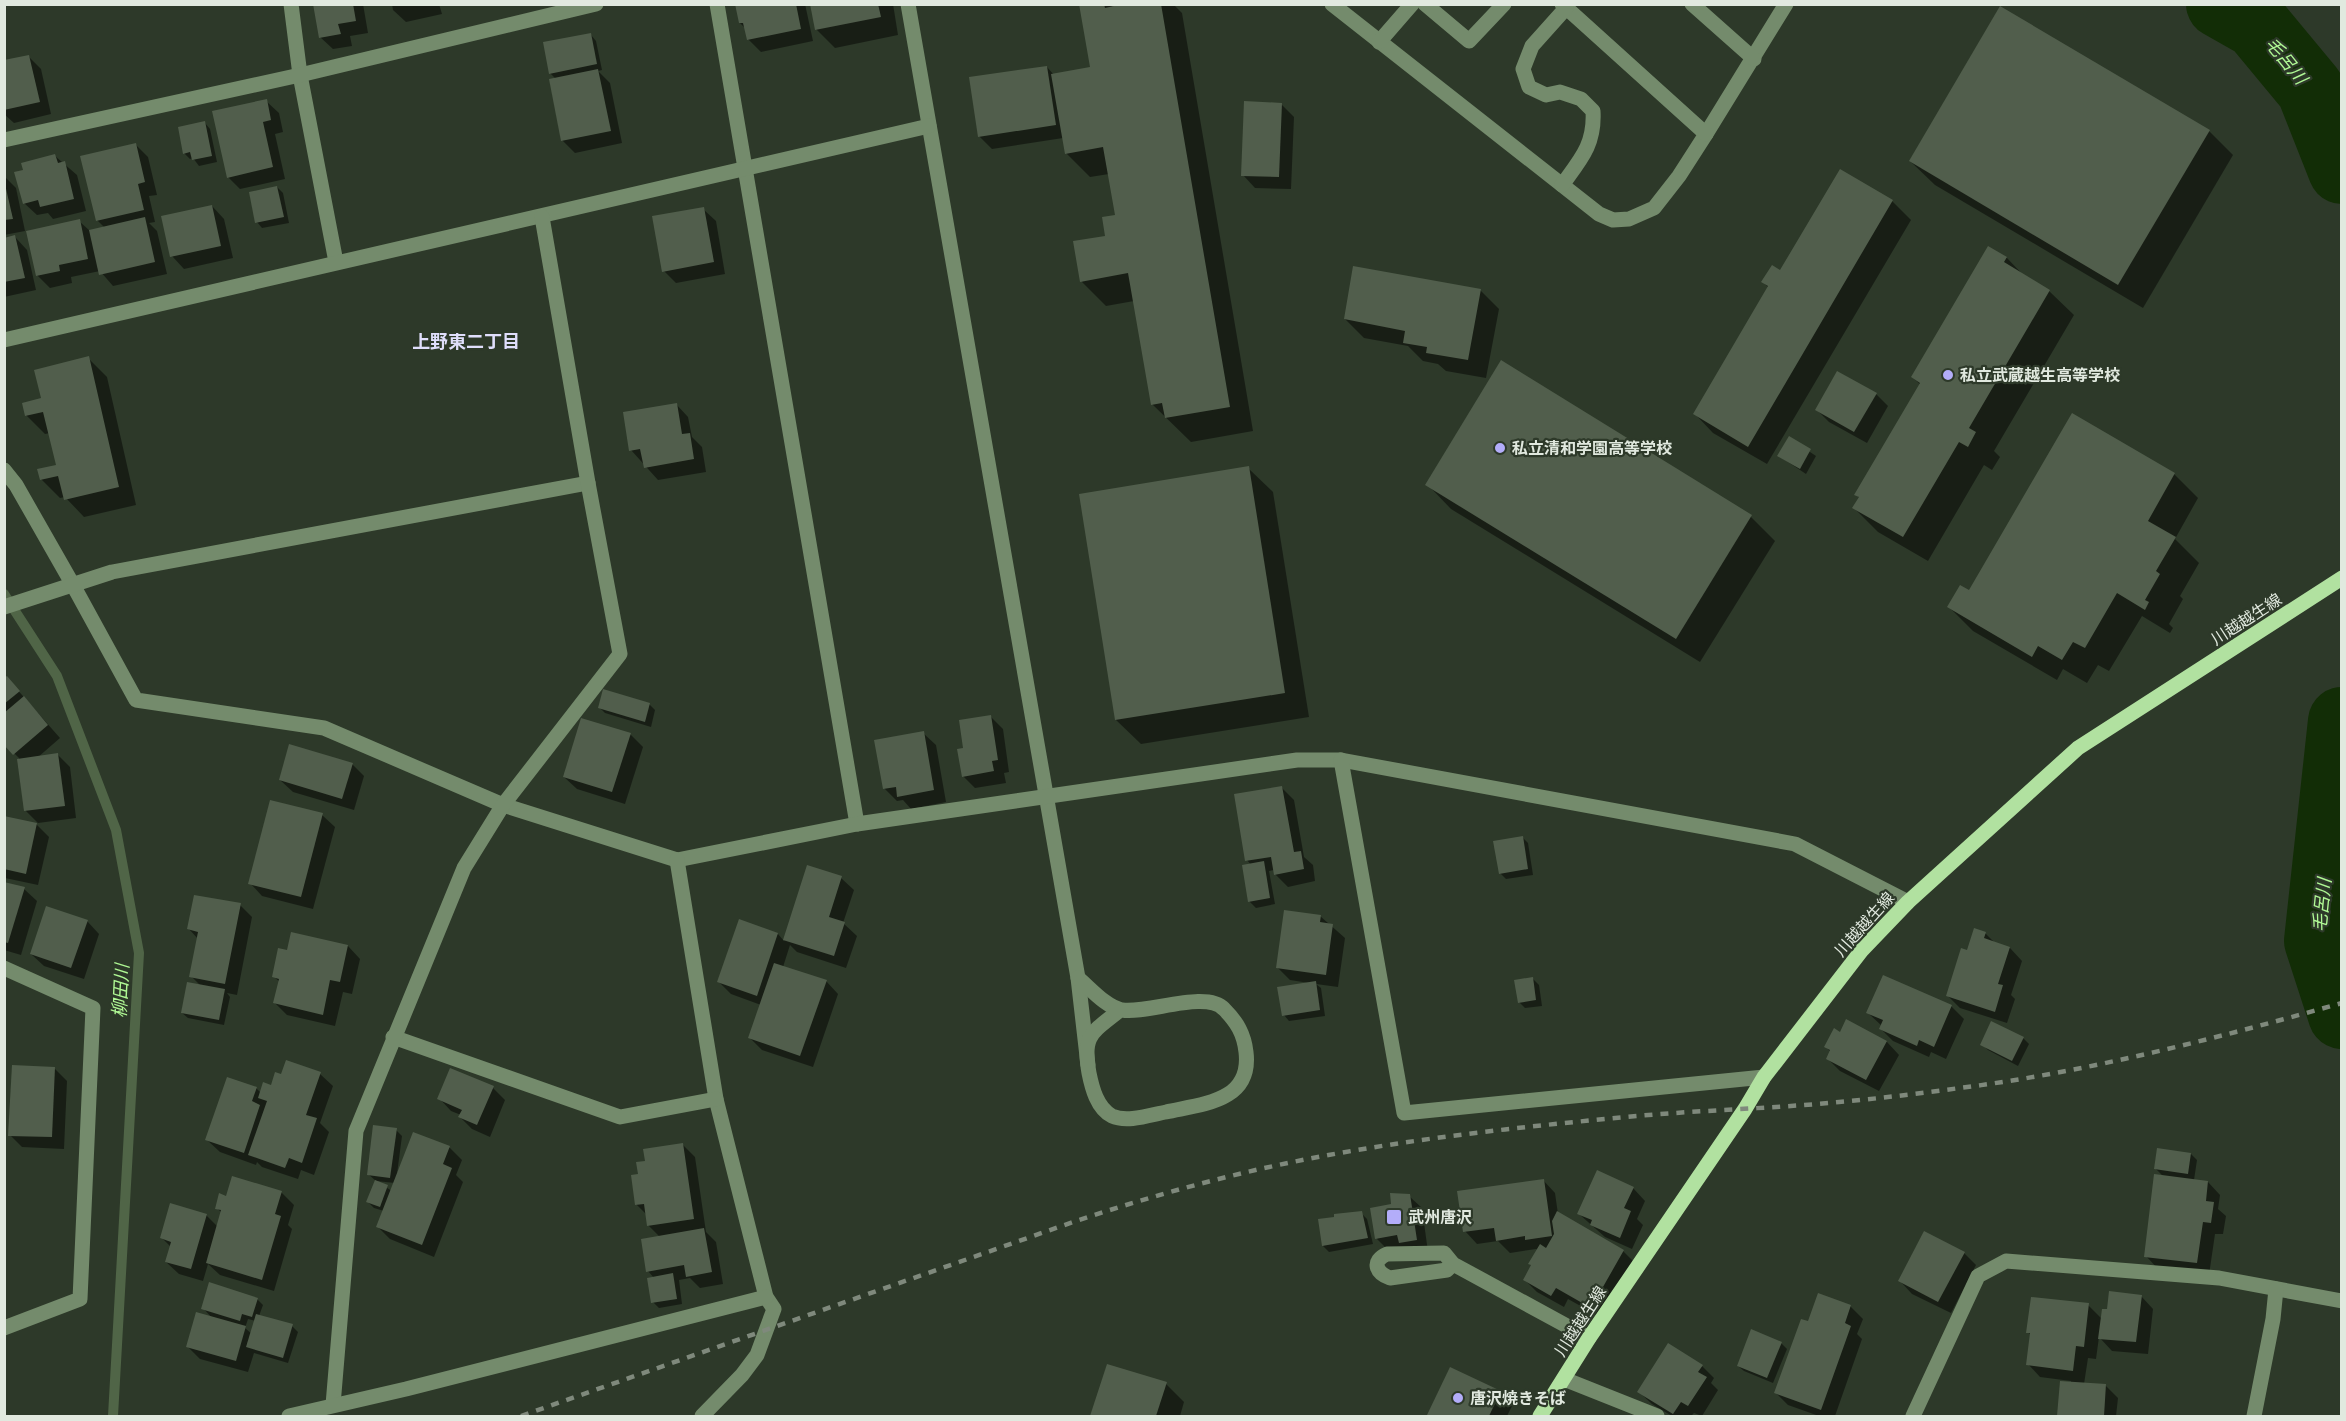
<svg xmlns="http://www.w3.org/2000/svg" width="2346" height="1421" font-family="'PT Sans','Noto Sans JP',sans-serif">
<rect width="100%" height="100%" fill="#2d3929"/>
<g fill="#0007" fill-rule="evenodd">
<polygon points="315,4 363,4 368,33 350,36 352,46 333,49 320,37"/>
<polygon points="392,4 439,4 442,14 406,22 393,10"/>
<polygon points="737,4 805,4 813,41 761,52 748,39 746,29 740,23"/>
<polygon points="812,4 893,4 898,35 835,48 816,29"/>
<polygon points="1080,4 1110,4 1113,8 1131,4 1173,4 1182,13 1253,431 1191,442 1152,404 1134,301 1106,306 1082,282 1116,216 1109,174 1090,177 1066,153 1063,138 992,149 979,136 1047,67 1054,75 1092,69"/>
<polygon points="591,35 596,41 602,70 598,71 610,83 622,143 575,153 562,140 556,79 550,73"/>
<polygon points="28,56 41,69 51,114 14,123 4,114 4,62"/>
<polygon points="266,101 279,113 283,132 275,134 285,179 240,189 228,177"/>
<polygon points="1281,104 1294,117 1291,189 1255,188 1243,175"/>
<polygon points="205,123 210,129 217,162 199,166 193,158 190,159 184,153"/>
<polygon points="2209,131 2233,155 2143,308 1935,185 1910,161"/>
<polygon points="135,144 148,157 157,195 149,196 155,222 149,223 157,231 167,274 113,286 100,271 71,277 72,283 50,288 37,275 79,221 90,231 105,228 97,220"/>
<polygon points="55,156 77,175 86,211 53,219 48,213 37,215 24,203 24,171"/>
<polygon points="4,176 16,188 25,231 4,235"/>
<polygon points="277,187 283,193 289,223 262,228 257,222"/>
<polygon points="1892,201 1911,220 1767,464 1713,433 1695,414 1769,288 1763,282"/>
<polygon points="212,206 224,219 233,258 184,269 172,256"/>
<polygon points="703,209 716,221 725,274 676,283 664,271"/>
<polygon points="15,237 27,250 36,290 4,297 4,239"/>
<polygon points="1989,248 2007,258 2025,277 2049,291 2074,315 1994,451 2000,457 1992,470 1984,465 1928,561 1878,532 1854,508 1860,498 1856,494 1921,385 1912,377"/>
<polygon points="1480,290 1499,309 1486,378 1446,371 1438,364 1423,361 1408,346 1364,338 1345,319"/>
<polygon points="88,358 107,377 136,505 84,517 65,497 60,498 41,479 57,466 50,433 45,434 26,415"/>
<polygon points="1501,362 1751,517 1775,541 1700,662 1451,509 1427,484"/>
<polygon points="1876,394 1888,406 1867,443 1829,422 1817,410"/>
<polygon points="676,404 688,417 692,437 702,447 706,472 658,480 631,450"/>
<polygon points="1789,438 1816,456 1806,474 1779,456"/>
<polygon points="1248,468 1273,492 1309,717 1141,744 1116,720"/>
<polygon points="2174,474 2198,498 2175,539 2199,563 2180,596 2183,599 2169,624 2173,628 2170,633 2142,616 2109,671 2098,665 2087,683 2063,669 2057,680 1973,631 1949,607 1969,592"/>
<polygon points="7,678 60,738 37,758 58,755 70,767 76,818 38,823 26,811 19,758 4,743 4,680"/>
<polygon points="649,704 655,710 651,727 605,713 599,707"/>
<polygon points="990,716 1003,729 1009,772 1004,773 1006,783 975,788 963,776 965,749"/>
<polygon points="923,733 936,745 946,802 911,809 903,800 897,801 884,788"/>
<polygon points="630,734 643,747 625,804 577,789 564,777"/>
<polygon points="352,764 364,776 354,810 293,792 280,780"/>
<polygon points="1282,788 1294,800 1304,857 1313,865 1315,881 1288,887 1275,874 1274,870 1269,871 1275,904 1256,908 1250,902 1244,866 1251,865 1247,860"/>
<polygon points="322,815 335,827 313,909 262,896 250,883"/>
<polygon points="4,817 36,824 49,837 38,885 5,878"/>
<polygon points="1522,837 1528,843 1533,875 1506,879 1500,873"/>
<polygon points="808,867 841,878 854,890 843,923 857,936 846,968 797,952 790,945 783,967 826,981 838,994 813,1067 762,1050 750,1038 761,1005 731,994 719,982 778,934 784,941"/>
<polygon points="4,883 24,889 37,901 21,955 4,950"/>
<polygon points="240,905 252,917 237,995 227,993 230,997 224,1025 188,1018 182,1013 201,986 191,976 198,939 189,929"/>
<polygon points="1320,916 1345,938 1338,987 1316,984 1321,988 1325,1016 1289,1021 1284,1015 1309,983 1290,980 1277,967"/>
<polygon points="87,921 99,934 84,979 44,966 31,954"/>
<polygon points="1975,930 1986,934 1995,943 2010,948 2022,961 2011,995 2015,999 2007,1023 1960,1008 1947,995 1968,952"/>
<polygon points="348,946 360,959 352,994 343,992 335,1026 287,1015 275,1003 280,982 273,976 288,952"/>
<polygon points="1533,979 1539,985 1542,1006 1525,1008 1519,1002"/>
<polygon points="1951,1006 1964,1019 1946,1059 1931,1052 1929,1057 1893,1041 1881,1029 1882,1026 1868,1013"/>
<polygon points="1847,1021 1887,1042 1899,1055 1879,1091 1840,1071 1828,1059 1831,1052 1826,1047 1840,1034"/>
<polygon points="2023,1038 2029,1044 2018,1066 1988,1050 1982,1044"/>
<polygon points="54,1068 67,1081 64,1149 22,1147 10,1135"/>
<polygon points="320,1074 333,1086 320,1123 329,1132 314,1175 301,1170 298,1179 262,1167 257,1162 256,1165 220,1152 207,1140 256,1088 261,1093 272,1087 282,1076"/>
<polygon points="493,1088 505,1100 490,1137 472,1129 460,1117 461,1115 451,1111 439,1098"/>
<path d="M396,1130L402,1136L397,1174L414,1134L450,1148L462,1160L456,1175L463,1182L434,1257L390,1239L378,1227L384,1211L374,1208L368,1202L376,1181L368,1174ZM376,1181L395,1183L392,1191Z"/>
<polygon points="683,1145 695,1157 706,1232 716,1242 723,1284 700,1288 690,1278 679,1280 682,1304 659,1308 653,1302 654,1278 648,1271 660,1237 648,1225 647,1215 636,1204 639,1176 646,1162"/>
<polygon points="2191,1154 2197,1160 2194,1180 2208,1182 2220,1195 2218,1209 2226,1216 2223,1234 2215,1234 2209,1275 2158,1269 2146,1256 2164,1177 2155,1168"/>
<polygon points="1543,1180 1555,1193 1558,1214 1623,1251 1636,1264 1604,1319 1568,1299 1564,1307 1537,1292 1525,1280 1538,1250 1536,1249 1510,1253 1498,1241 1477,1244 1465,1231"/>
<polygon points="1633,1188 1645,1201 1637,1219 1643,1225 1632,1249 1605,1237 1579,1214"/>
<polygon points="281,1192 294,1205 288,1225 292,1229 274,1291 220,1275 208,1264 203,1281 179,1274 166,1262 171,1247 162,1238 206,1215 218,1227 222,1213 217,1208 227,1197"/>
<polygon points="1409,1196 1422,1208 1428,1252 1389,1251 1377,1239"/>
<polygon points="1361,1213 1367,1219 1373,1244 1329,1252 1323,1246"/>
<polygon points="1964,1253 1976,1265 1951,1313 1912,1294 1900,1281"/>
<polygon points="2141,1296 2153,1309 2148,1354 2112,1351 2099,1337 2096,1359 2088,1358 2084,1384 2105,1385 2118,1398 2116,1416 2059,1416 2062,1383 2071,1383 2071,1381 2040,1377 2028,1364 2031,1335 2028,1332 2088,1305 2102,1319 2108,1310"/>
<path d="M257,1299L263,1305L259,1316L292,1326L298,1332L288,1363L254,1353L248,1372L200,1359L188,1347L212,1318L203,1308ZM248,1319L256,1321L252,1334L245,1328Z"/>
<polygon points="1850,1306 1863,1319 1857,1334 1862,1339 1835,1416 1819,1416 1788,1405 1776,1393"/>
<polygon points="1781,1343 1787,1349 1773,1383 1744,1371 1738,1366"/>
<polygon points="1108,1366 1166,1384 1184,1402 1180,1416 1092,1416"/>
<polygon points="1702,1366 1714,1378 1711,1383 1718,1390 1702,1416 1694,1413 1691,1416 1672,1416 1652,1404 1639,1392"/>
<polygon points="1500,1392 1513,1404 1507,1416 1431,1416 1429,1415"/>
</g>
<g fill="none" stroke-linecap="round" stroke-linejoin="round">
<polyline stroke="#506547" stroke-width="10" points="4,594 57,676 116,830 139,953 113,1416"/>
<g stroke="#122d06" stroke-width="68">
<polyline points="2220,4 2257,25 2310,89 2342,170"/>
<polyline points="2342,721 2318,941 2342,1015"/>
</g>
</g>
<g fill="#515e4c">
<polygon points="313,4 353,4 356,21 338,24 341,34 319,38"/>
<polygon points="735,4 796,4 801,29 747,40 743,23 739,23"/>
<polygon points="810,4 878,4 881,17 815,30"/>
<polygon points="1079,4 1104,4 1105,8 1123,4 1161,4 1230,407 1165,418 1162,403 1151,405 1128,273 1080,282 1073,241 1105,236 1102,217 1115,215 1103,147 1065,154 1051,74 1090,67"/>
<polygon points="2000,6 2210,130 2118,285 1909,161"/>
<polygon points="591,33 597,64 549,74 543,42"/>
<polygon points="29,55 40,102 4,110 4,60"/>
<polygon points="1047,66 1056,125 978,137 969,77"/>
<polygon points="598,69 611,131 561,141 549,79"/>
<polygon points="267,99 271,120 263,122 273,167 227,178 212,111"/>
<polygon points="1244,101 1282,103 1279,177 1241,176"/>
<polygon points="205,121 212,156 192,160 190,152 183,154 178,127"/>
<polygon points="136,143 145,182 138,184 144,210 96,221 80,156"/>
<polygon points="55,154 58,163 65,161 74,199 40,207 38,200 23,204 14,172 23,170 21,163"/>
<polygon points="1840,169 1893,200 1748,447 1693,414 1768,286 1761,282 1772,265 1780,270"/>
<polygon points="4,180 13,219 4,220"/>
<polygon points="277,186 284,217 255,223 249,192"/>
<polygon points="212,205 221,246 170,257 161,216"/>
<polygon points="704,207 714,262 662,272 652,216"/>
<polygon points="145,217 155,262 99,275 89,230"/>
<polygon points="80,219 88,259 59,265 60,271 36,276 26,231"/>
<polygon points="15,235 25,278 4,282 4,238"/>
<polygon points="1988,246 2007,257 2004,262 2050,290 1969,428 1976,432 1968,447 1959,442 1903,537 1852,508 1859,497 1854,495 1920,383 1911,377"/>
<polygon points="1353,266 1481,289 1468,360 1426,353 1427,347 1403,343 1405,331 1344,319"/>
<polygon points="89,356 119,487 64,500 58,476 40,480 37,469 56,465 43,412 25,416 22,403 41,398 34,370"/>
<polygon points="1501,360 1752,515 1676,639 1425,485"/>
<polygon points="1837,371 1877,393 1854,432 1815,410"/>
<polygon points="677,403 682,434 690,433 694,459 644,468 640,449 629,451 623,412"/>
<polygon points="2072,413 2175,473 2148,521 2176,537 2156,571 2160,574 2145,600 2149,602 2145,610 2117,593 2085,648 2073,642 2062,660 2038,646 2032,657 1947,607 1960,585 1969,590"/>
<polygon points="1789,436 1811,449 1800,469 1777,456"/>
<polygon points="1249,466 1285,693 1115,720 1079,494"/>
<polygon points="7,676 20,691 4,704 4,678"/>
<polygon points="603,689 650,703 645,722 598,708"/>
<polygon points="24,696 48,725 13,755 4,745 4,713"/>
<polygon points="991,715 998,760 992,761 994,771 962,777 957,749 963,748 959,720"/>
<polygon points="581,718 631,733 612,792 563,777"/>
<polygon points="924,731 934,790 897,797 896,787 883,789 874,740"/>
<polygon points="289,744 353,763 342,799 279,780"/>
<polygon points="58,753 65,806 24,811 17,759"/>
<polygon points="1282,786 1294,852 1301,851 1304,869 1274,875 1271,857 1245,861 1234,794"/>
<polygon points="270,800 323,813 301,897 248,884"/>
<polygon points="4,816 37,823 26,874 4,869"/>
<polygon points="1523,836 1528,869 1499,874 1493,841"/>
<polygon points="1264,861 1270,898 1248,902 1242,865"/>
<polygon points="807,865 842,876 829,917 845,922 834,956 783,940"/>
<polygon points="4,882 25,887 8,943 4,942"/>
<polygon points="194,895 241,903 225,984 189,977 198,932 187,929"/>
<polygon points="46,906 88,920 71,968 30,954"/>
<polygon points="1284,910 1321,915 1320,922 1333,924 1326,975 1276,968"/>
<polygon points="739,919 778,933 757,996 717,982"/>
<polygon points="1974,928 1986,932 1984,938 2010,947 1998,984 2003,985 1995,1012 1946,996 1961,948 1967,950"/>
<polygon points="291,932 348,945 340,982 330,980 323,1015 273,1003 279,979 272,977 278,948 287,950"/>
<polygon points="774,963 827,980 800,1056 748,1038"/>
<polygon points="1883,975 1952,1005 1934,1047 1919,1040 1917,1046 1879,1029 1883,1020 1866,1013"/>
<polygon points="1533,977 1536,1000 1518,1003 1514,980"/>
<polygon points="1316,981 1320,1010 1282,1016 1277,987"/>
<polygon points="187,982 225,989 219,1020 181,1013"/>
<polygon points="1846,1019 1887,1041 1866,1080 1826,1059 1830,1050 1824,1047 1834,1028 1840,1032"/>
<polygon points="1991,1021 2024,1037 2012,1061 1980,1045"/>
<polygon points="286,1060 321,1072 306,1115 317,1118 302,1163 289,1158 285,1168 248,1155 267,1101 258,1098 263,1082 271,1085 275,1072 281,1074"/>
<polygon points="12,1065 55,1067 52,1137 8,1136"/>
<polygon points="450,1068 494,1086 477,1125 458,1117 462,1110 437,1099"/>
<polygon points="227,1077 257,1087 252,1101 260,1105 244,1153 205,1140"/>
<polygon points="373,1125 397,1128 390,1178 367,1175"/>
<polygon points="413,1132 450,1146 443,1164 452,1168 422,1245 376,1227"/>
<polygon points="683,1143 694,1219 647,1226 644,1204 635,1205 631,1175 638,1174 636,1162 645,1161 643,1149"/>
<polygon points="2157,1148 2191,1153 2188,1174 2154,1169"/>
<polygon points="1597,1170 1634,1187 1624,1208 1631,1211 1620,1238 1590,1225 1592,1220 1577,1214"/>
<polygon points="2154,1174 2208,1181 2206,1201 2214,1202 2211,1223 2203,1222 2197,1263 2144,1257"/>
<polygon points="232,1176 282,1191 275,1214 281,1216 262,1280 206,1263 221,1210 215,1209 219,1193 226,1196"/>
<polygon points="1544,1179 1552,1236 1525,1240 1525,1236 1496,1241 1494,1228 1463,1232 1457,1191"/>
<polygon points="375,1180 388,1185 380,1207 366,1202"/>
<polygon points="1390,1193 1410,1194 1417,1240 1399,1243 1397,1235 1375,1239 1370,1208 1391,1204"/>
<polygon points="170,1203 207,1214 191,1269 165,1262 171,1242 160,1238"/>
<polygon points="1362,1211 1368,1238 1322,1246 1318,1219 1334,1217 1334,1214"/>
<polygon points="1557,1211 1624,1250 1591,1308 1556,1288 1551,1296 1523,1280 1531,1265 1528,1264 1540,1244 1546,1248 1554,1234 1552,1221"/>
<polygon points="704,1228 712,1272 686,1277 684,1265 646,1272 641,1239"/>
<polygon points="1924,1231 1965,1252 1938,1302 1898,1281"/>
<polygon points="673,1273 677,1299 651,1303 647,1278"/>
<polygon points="209,1282 258,1298 252,1317 242,1314 240,1321 201,1309"/>
<polygon points="2109,1291 2142,1295 2136,1342 2098,1339 2102,1309 2107,1309"/>
<polygon points="1818,1293 1851,1305 1845,1323 1851,1326 1821,1410 1774,1393 1801,1319 1808,1321"/>
<polygon points="2031,1297 2089,1303 2084,1347 2076,1346 2073,1371 2026,1365 2030,1333 2026,1333"/>
<polygon points="196,1312 246,1326 236,1361 186,1347"/>
<polygon points="256,1314 293,1324 283,1358 246,1347"/>
<polygon points="1751,1329 1782,1342 1767,1378 1737,1366"/>
<polygon points="1668,1343 1703,1365 1698,1372 1707,1377 1688,1406 1681,1402 1673,1414 1637,1392"/>
<polygon points="1107,1364 1167,1382 1156,1416 1090,1416"/>
<polygon points="1450,1367 1501,1391 1489,1416 1427,1415"/>
<polygon points="2060,1381 2106,1384 2104,1416 2057,1416"/>
</g>
<g fill="none" stroke-linecap="round" stroke-linejoin="round">
<g stroke="#748b6c" stroke-width="15">
<polyline points="291,4 300,75 336,262"/>
<polyline points="717,4 857,824"/>
<polyline points="908,4 1078,978 1088,1065"/>
<polyline points="1332,4 1599,214 1613,220 1629,219 1654,208 1679,176 1706,134 1786,4"/>
<polyline points="1425,4 1469,41 1504,4"/>
<polyline points="1562,4 1706,134"/>
<polyline points="1692,4 1754,59"/>
<polyline points="1379,42 1412,4"/>
<polyline points="4,140 300,75 596,4"/>
<path d="M1562,185C1581,159 1595,144 1593,111L1581,99L1560,92L1546,95L1529,87L1523,69L1532,46L1566,8"/>
<polyline points="4,340 929,126"/>
<polyline points="4,470 16,485 73,585 136,700 324,728 503,805 677,860 857,824 1297,760 1341,760 1795,844 1908,902"/>
<polyline points="4,607 112,572 588,483"/>
<polyline points="1341,760 1404,1113 1764,1077"/>
<polyline points="677,860 716,1099 766,1297 774,1309 757,1355 742,1375 702,1416"/>
<polyline points="4,968 93,1008 80,1299 4,1328"/>
<path d="M1078,978C1090,988 1106,1007 1122,1010C1148,1014 1206,990 1224,1009C1237,1022 1244,1034 1246,1052C1252,1102 1202,1104 1166,1112C1150,1115 1127,1123 1112,1116C1097,1108 1092,1088 1089,1073C1082,1034 1092,1033 1120,1010"/>
<polyline points="393,1037 620,1117 716,1099"/>
<path d="M1453,1264L1447,1270L1390,1278C1376,1273 1371,1261 1387,1254L1444,1253L1453,1264L1589,1338"/>
<polyline points="1564,1379 1657,1416"/>
<polyline points="333,1405 356,1131 464,868 503,805 620,654 588,483 542,217"/>
<polyline points="289,1416 406,1389 766,1297"/>
<polyline points="1913,1416 1978,1276 2006,1261 2219,1278 2342,1301"/>
<polyline points="2254,1416 2273,1319 2276,1289"/>
</g>
<polyline stroke="#b1e1a0" stroke-width="15" points="1540,1416 1589,1338 1745,1109 1764,1077 1862,950 1908,902 2078,748 2342,578"/>
<path stroke="#7f897c" stroke-width="4.5" stroke-dasharray="8 8" stroke-linecap="butt" d="M521,1416L1073,1222C1130,1203 1188,1186 1247,1172C1371,1143 1499,1129 1626,1117C1697,1110 1768,1109 1839,1102C1885,1098 1930,1092 1975,1086C2099,1069 2221,1037 2342,1003"/>
</g>
<g fill="#b3adf9" stroke="#2d3929" stroke-width="2">
<circle cx="1948" cy="375" r="6"/>
<circle cx="1500" cy="448" r="6"/>
<rect x="1386" y="1209" width="16" height="16" rx="3"/>
<circle cx="1458" cy="1398" r="6"/>
</g>
<g text-anchor="middle" stroke-width="4.5" stroke-linejoin="round" paint-order="stroke">
<g font-size="16" font-weight="bold" fill="#e1e9df" stroke="#2d3929" text-anchor="start">
<text x="1960" y="381">私立武蔵越生高等学校</text>
<text x="1512" y="454">私立清和学園高等学校</text>
<text x="1408" y="1223">武州唐沢</text>
<text x="1470" y="1404">唐沢焼きそば</text>
</g>
<g font-size="16" fill="#e1e9df" stroke="#2d3929">
<text transform="translate(2246 619) rotate(-33)" y="6">川越越生線</text>
<text transform="translate(1864 924) rotate(-48)" y="6">川越越生線</text>
<text transform="translate(1580 1321) rotate(-57)" y="6">川越越生線</text>
</g>
<g font-size="18" font-style="italic" fill="#b0f995" stroke="#2d3929">
<text transform="translate(2286 61) rotate(51)" y="6">毛呂川</text>
<text transform="translate(2322 905) rotate(-84)" y="6">毛呂川</text>
<text transform="translate(121 991) rotate(-87)" y="6">柳田川</text>
</g>
<g font-size="18" font-weight="bold" fill="#dfdefb" stroke="#2d3929">
<text x="466" y="348">上野東二丁目</text>
</g>
</g>
<rect width="2346" height="1421" fill="none" stroke="#e1e9df" stroke-width="12"/>
</svg>
